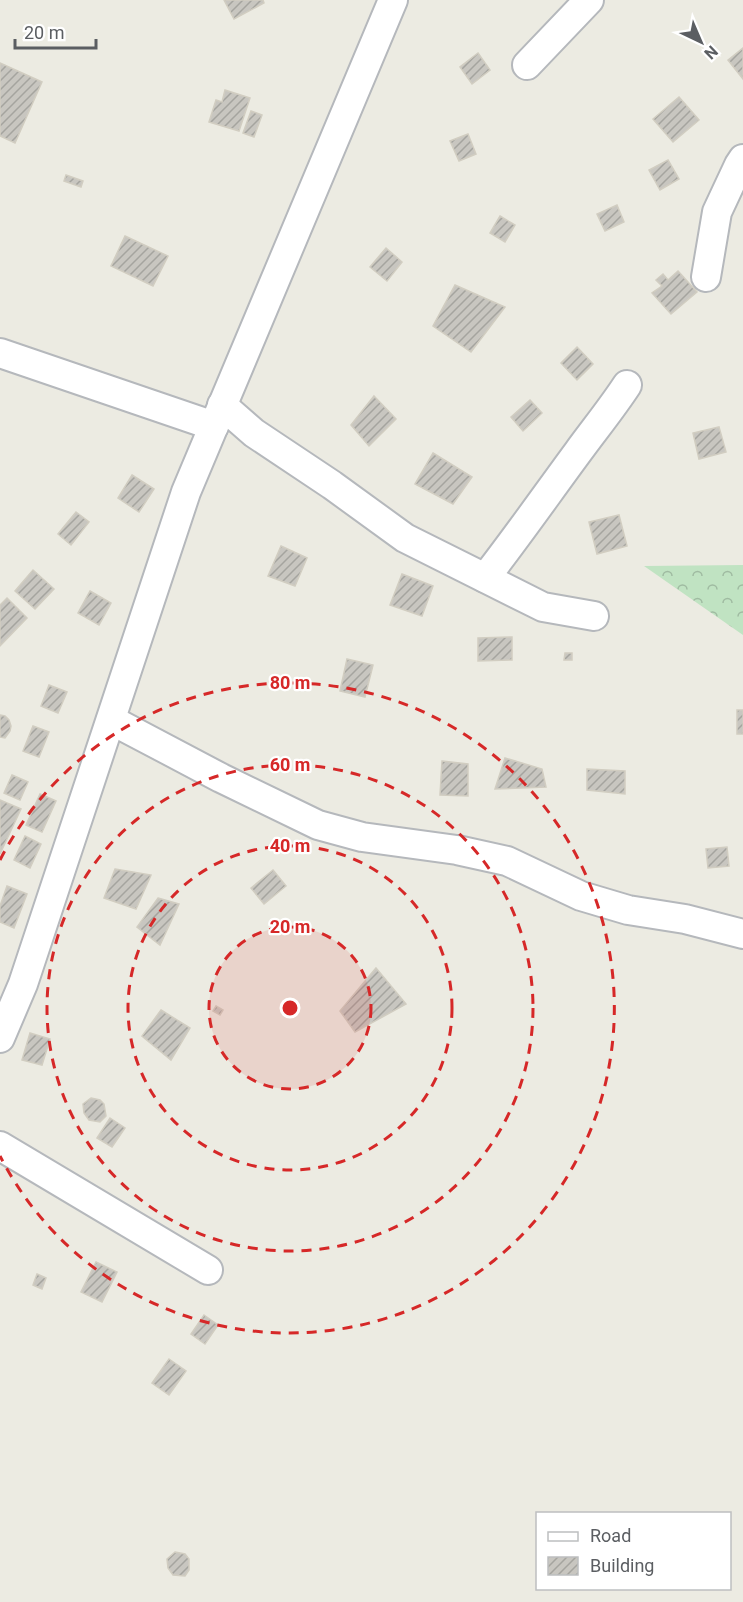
<svg xmlns="http://www.w3.org/2000/svg" width="743" height="1602" font-family="Roboto,sans-serif">
<defs>
<pattern id="forest-crowns" width="20" height="18" patternUnits="userSpaceOnUse" patternTransform="scale(1.5)"><rect width="20" height="18" fill="#c0e3c2"/><path d="M2 6a3 3 0 1 1 6 0M12 15a3 3 0 1 1 6 0" fill="none" stroke="#9fbba1"/></pattern>
<pattern id="building-hatch" width="6" height="6" patternUnits="userSpaceOnUse" patternTransform="scale(1.5)"><rect width="6" height="6" fill="#c8c6c0"/><path d="M-1 1l2-2M0 6l6-6M5 7l2-2" fill="none" stroke="#a5a49f"/></pattern>
</defs>
<rect width="100%" height="100%" fill="#ecebe2"/>
<polygon fill="url(#forest-crowns)" points="743,565 743,635 644,566"/>
<g fill="url(#building-hatch)" stroke="#d1cdc1" stroke-width="1.5">
<polygon points="224,0 263,0 264,3 234,19"/>
<polygon points="743,48 743,79 728,60"/>
<polygon points="478,53 490,70 472,84 460,67"/>
<polygon points="0,63 42,82 15,143 0,136"/>
<polygon points="225,90 250,98 239,131 209,122 216,100 222,102"/>
<polygon points="679,97 699,120 673,142 653,119"/>
<polygon points="251,111 262,115 254,137 243,133"/>
<polygon points="468,134 476,154 459,161 450,141"/>
<polygon points="668,160 679,179 660,190 649,170"/>
<polygon points="66,175 83,181 81,187 64,181"/>
<polygon points="617,205 624,222 605,231 597,214"/>
<polygon points="500,216 515,225 505,242 490,233"/>
<polygon points="125,236 168,256 153,286 111,266"/>
<polygon points="386,248 402,262 387,281 370,267"/>
<polygon points="678,271 697,292 671,314 652,293 662,286 656,280 663,274 668,280"/>
<polygon points="455,285 505,307 471,352 433,326"/>
<polygon points="577,347 593,364 577,380 561,363"/>
<polygon points="374,396 396,419 369,446 351,425"/>
<polygon points="530,400 542,413 523,431 511,417"/>
<polygon points="719,427 726,452 699,459 693,433"/>
<polygon points="433,453 472,477 453,504 415,484"/>
<polygon points="132,475 154,489 139,512 118,498"/>
<polygon points="76,512 89,522 71,545 58,534"/>
<polygon points="619,515 627,546 597,554 589,522"/>
<polygon points="281,546 307,558 295,586 268,576"/>
<polygon points="33,570 54,589 35,609 15,591"/>
<polygon points="402,574 433,586 422,616 390,605"/>
<polygon points="90,591 111,603 99,625 78,613"/>
<polygon points="7,598 27,618 0,646 0,605"/>
<polygon points="512,637 512,660 478,661 478,638"/>
<polygon points="565,653 572,653 572,660 564,660"/>
<polygon points="347,659 373,665 365,697 340,691"/>
<polygon points="49,685 67,692 58,713 41,706"/>
<rect x="737" y="710" width="6" height="24"/>
<polygon points="0,715 5,716 9,720 11,726 10,731 5,738 0,737"/>
<polygon points="33,726 49,732 39,757 23,751"/>
<polygon points="505,758 542,769 546,787 495,789"/>
<polygon points="442,761 468,764 468,796 440,795"/>
<polygon points="587,769 625,771 625,794 587,790"/>
<polygon points="12,775 28,782 20,800 4,793"/>
<polygon points="40,794 56,801 42,832 26,825"/>
<polygon points="0,800 21,809 0,854"/>
<polygon points="25,836 41,844 30,868 14,860"/>
<polygon points="727,847 729,866 708,868 706,849"/>
<polygon points="115,869 151,875 136,909 104,898"/>
<polygon points="273,870 286,886 264,904 251,888"/>
<polygon points="7,886 27,894 14,928 0,922 0,906"/>
<polygon points="158,898 179,904 160,945 137,927"/>
<polygon points="376,968 406,1004 355,1032 340,1011"/>
<polygon points="216,1006 223,1010 220,1015 213,1011"/>
<polygon points="161,1010 190,1028 171,1060 142,1036"/>
<polygon points="30,1033 50,1039 42,1065 22,1060"/>
<polygon points="91,1098 100,1100 104,1104 106,1116 100,1122 89,1120 84,1113 83,1104"/>
<polygon points="110,1118 125,1128 112,1147 97,1138"/>
<polygon points="96,1262 117,1272 102,1302 81,1292"/>
<polygon points="37,1274 46,1278 42,1289 33,1285"/>
<polygon points="204,1315 218,1325 205,1344 191,1334"/>
<polygon points="169,1359 186,1371 169,1395 152,1383"/>
<polygon points="175,1552 185,1554 189,1559 189,1570 185,1576 173,1575 168,1568 167,1559"/>
</g>
<g fill="none" stroke-linecap="round" stroke-linejoin="round">
<g stroke="#b5b8bc" stroke-width="32">
<g id="street">
<polyline points="527,65 589,0"/>
<polyline points="706,277 717,212 739,165 743,159"/>
<polyline points="0,353 214,426"/>
<polyline points="222,405 254,433 332,485 405,538 543,607 594,616"/>
<path d="M485,578C517,537 547,494 578,452C594,430 612,408 627,385"/>
<polyline points="111,720 221,778 318,825 362,837 457,850 507,861 581,896 628,910 685,919 743,934"/>
<polyline points="0,1038 23,984 186,492 393,0"/>
<polyline points="0,1146 208,1270"/>
</g>
</g>
<use href="#street" stroke="#fff" stroke-width="28"/>
</g>
<circle cx="290" cy="1008" r="81" fill="#d62828" fill-opacity=".12"/>
<g fill="none" stroke="#d62828" stroke-width="3" stroke-dasharray="10 8">
<circle cx="290" cy="1008" r="81"/>
<circle cx="290" cy="1008" r="162"/>
<circle cx="290" cy="1008" r="243"/>
<path d="M0 860A325 325 0 1 1 0 1156"/>
</g>
<circle cx="290" cy="1008" r="9" fill="#d62828" stroke="#fff" stroke-width="3"/>
<g font-size="18" text-anchor="middle" font-weight="bold" fill="#d62828" stroke="#fff" stroke-width="4.5" stroke-linejoin="round" paint-order="stroke">
<text x="290" y="689">80 m</text>
<text x="290" y="771">60 m</text>
<text x="290" y="852">40 m</text>
<text x="290" y="933">20 m</text>
</g>
<rect x="536" y="1512" width="195" height="78" fill="#ffffff" stroke="#bdbfc0" stroke-width="1.5"/>
<rect x="548" y="1532" width="30" height="9" fill="#ffffff" stroke="#bdbfc0" stroke-width="1.5"/>
<text x="590" y="1542" font-size="18" fill="#5b5e62">Road</text>
<rect x="548" y="1557" width="30" height="18" fill="url(#building-hatch)" stroke="#bdbfc0" stroke-width="1.5"/>
<text x="590" y="1572" font-size="18" fill="#5b5e62">Building</text>
<g transform="translate(701 42) rotate(136)" stroke="#ffffff" stroke-width="4.5" paint-order="stroke">
<path d="M0-4.5L10 22L0 15L-10 22Z" fill="#5b5e62"/>
<text y="-9" font-size="16" font-weight="bold" text-anchor="middle" fill="#5b5e62">N</text>
</g>
<path d="M15 39v9h81v-9" fill="none" stroke="#5b5e62" stroke-width="3"/>
<text x="24" y="39" font-size="18" fill="#5b5e62" stroke="#ffffff" stroke-width="4.5" paint-order="stroke">20 m</text>
</svg>
